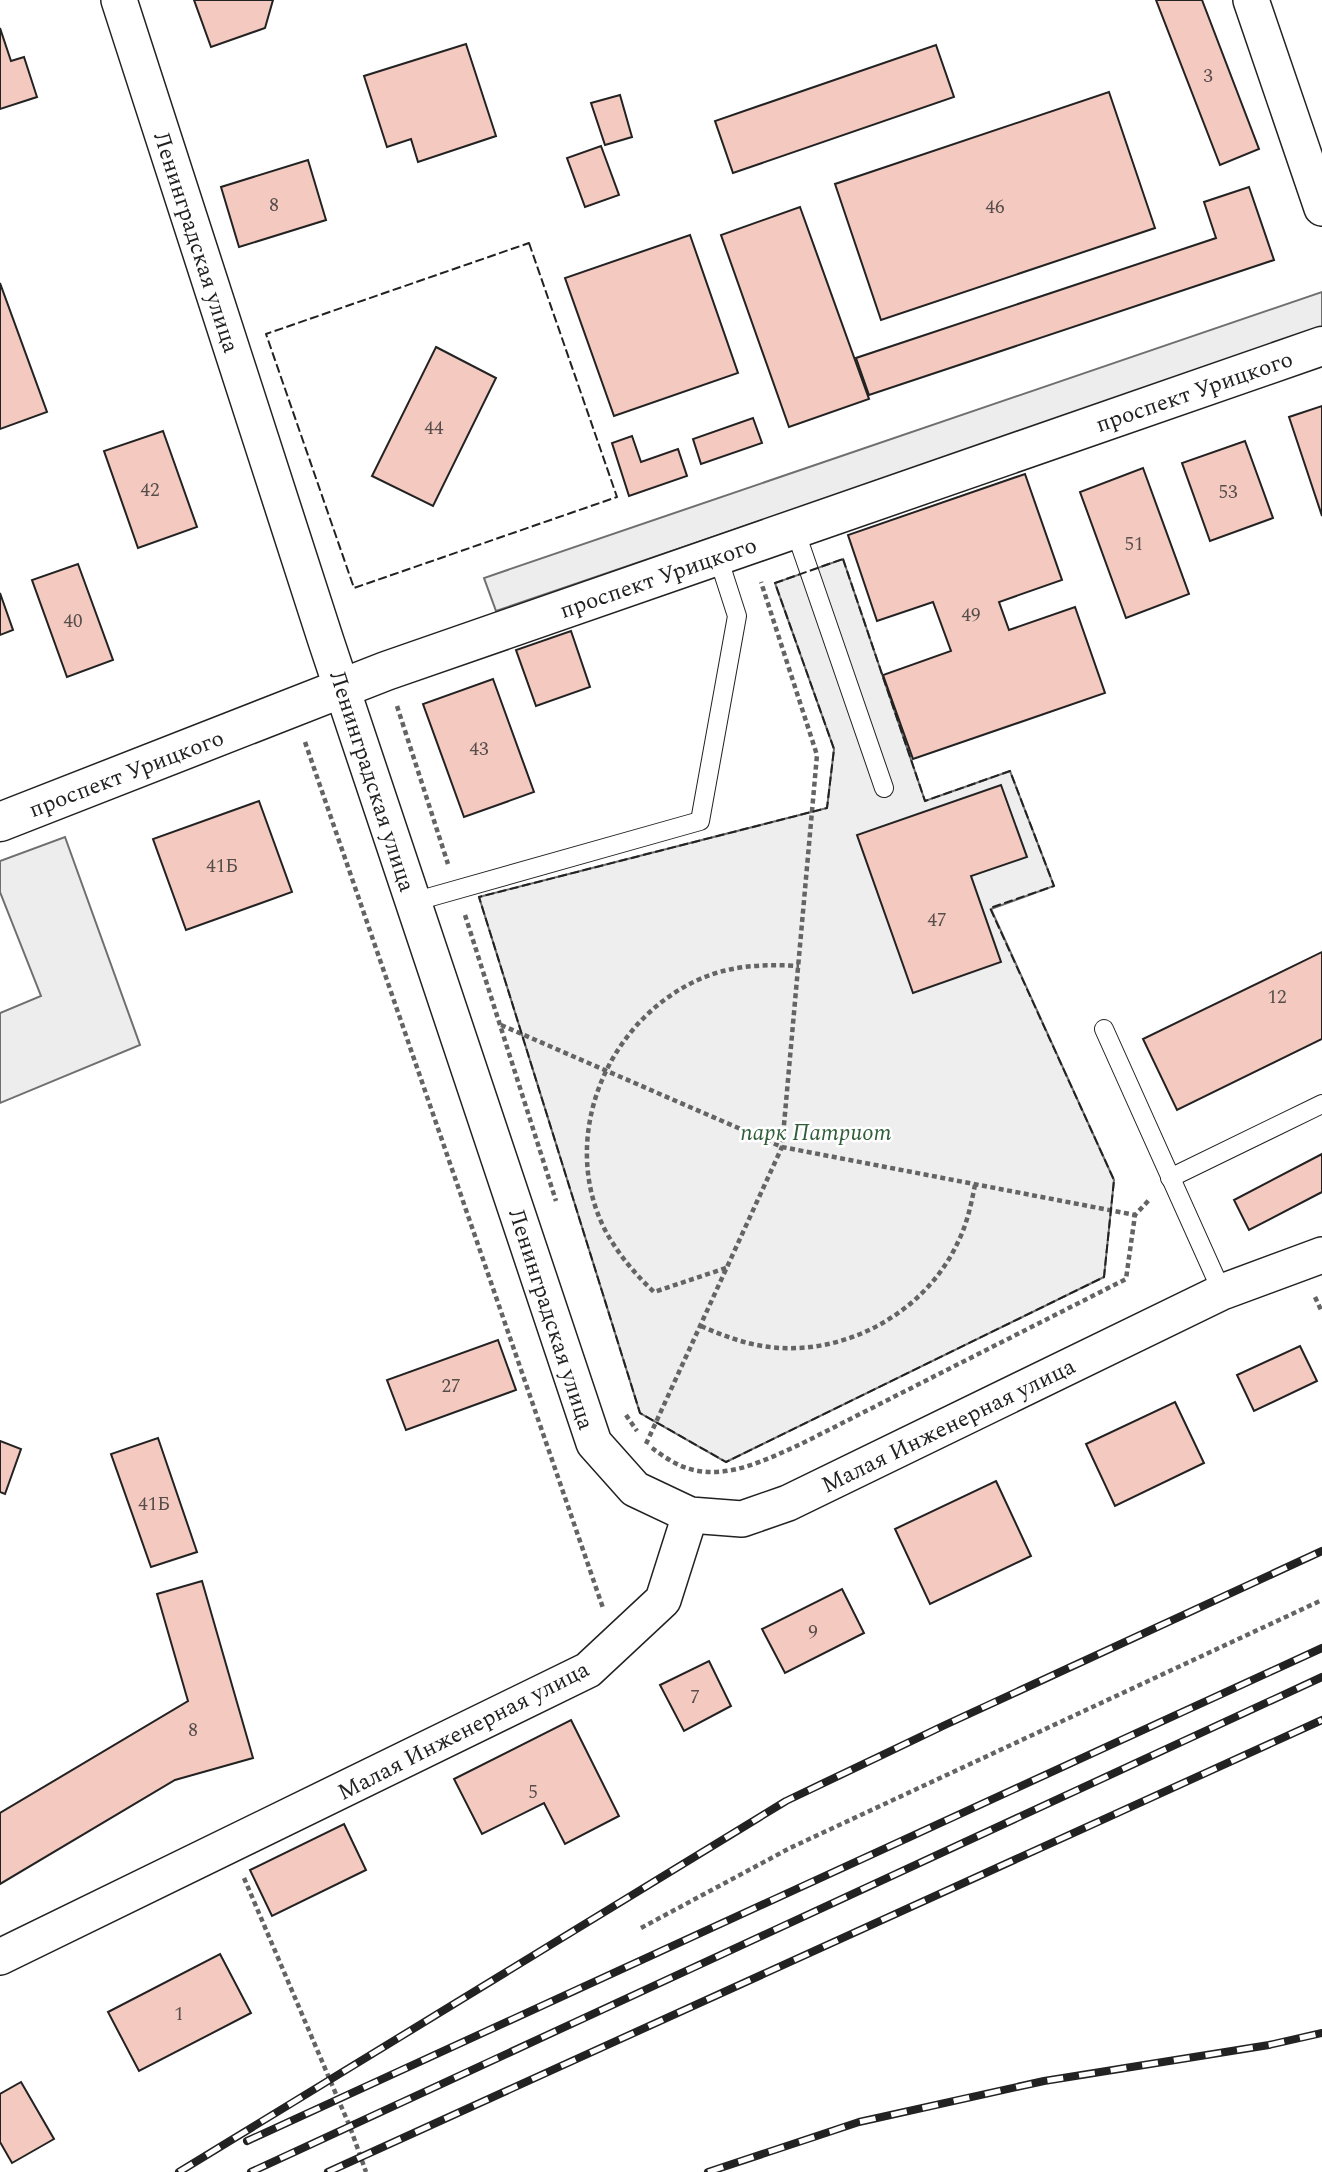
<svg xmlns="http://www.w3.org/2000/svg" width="1322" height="2172" font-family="Spectral,serif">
<rect width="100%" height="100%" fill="#fff"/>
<polygon fill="#eee" stroke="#6f6f6f" stroke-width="2" points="843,559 925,801 1010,771 1054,886 991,909 1114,1180 1104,1277 726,1462 640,1413 479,897 827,808 834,749 775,583"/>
<g fill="#ededed" stroke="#6f6f6f" stroke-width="2">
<polygon points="1322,292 1322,329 496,611 484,578"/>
<polygon points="65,837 140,1045 0,1103 0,1013 41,996 0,892 0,861"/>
</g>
<g fill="#f3c9c0" stroke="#222" stroke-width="2">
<polygon points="194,0 273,0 265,28 211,47"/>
<polygon points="1156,0 1202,0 1259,149 1220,165"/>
<polygon points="0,28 11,61 24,57 37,97 0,109"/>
<polygon points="466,44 496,136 418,162 411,139 387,147 364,76"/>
<polygon points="936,45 954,97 733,173 715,121"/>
<polygon points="1109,92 1155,228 881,320 835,184"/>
<polygon points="620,95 632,137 605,145 591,103"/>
<polygon points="601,146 619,195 585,207 567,158"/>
<polygon points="308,160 326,220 239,247 221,187"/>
<polygon points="1249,187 1274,260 869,395 856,358 1216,238 1204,202"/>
<polygon points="800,207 869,399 789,427 721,235"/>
<polygon points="690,235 738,373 614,416 565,278"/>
<polygon points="0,283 47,412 0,429"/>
<polygon points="436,347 496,378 433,506 372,476"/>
<polygon points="1322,406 1322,516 1289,417"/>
<polygon points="753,418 762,443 701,464 693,439"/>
<polygon points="163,431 197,527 138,548 104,451"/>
<polygon points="632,436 641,462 678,449 687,476 629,496 612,443"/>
<polygon points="1245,441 1273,518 1210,541 1182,463"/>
<polygon points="1143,468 1189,594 1126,618 1080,492"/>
<polygon points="1025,474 1062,580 999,602 1009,630 1075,607 1105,693 913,759 883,675 951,651 933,602 877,621 848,535"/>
<polygon points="78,564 113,660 67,677 32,580"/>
<polygon points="0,593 13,630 0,635"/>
<polygon points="571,631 590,687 536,706 516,650"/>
<polygon points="493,679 534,792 464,817 423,704"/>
<polygon points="1001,785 1027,857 971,876 1001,962 913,993 857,835"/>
<polygon points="259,801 292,892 186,930 153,839"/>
<polygon points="1322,952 1322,1039 1177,1110 1143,1039"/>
<polygon points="1322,1154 1322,1192 1249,1230 1234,1200"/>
<polygon points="498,1340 516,1390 406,1430 387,1380"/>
<polygon points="1300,1346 1317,1381 1254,1411 1237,1375"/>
<polygon points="1175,1402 1204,1463 1115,1506 1086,1444"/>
<polygon points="158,1438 197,1552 151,1567 111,1454"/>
<polygon points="0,1441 21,1449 5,1494 0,1492"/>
<polygon points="996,1481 1031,1556 930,1604 895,1529"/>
<polygon points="202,1581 253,1758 175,1780 0,1884 0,1813 188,1701 157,1594"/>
<polygon points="842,1589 864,1633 785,1673 762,1629"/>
<polygon points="709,1661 731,1706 684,1731 660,1685"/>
<polygon points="571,1720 619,1816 565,1844 544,1803 482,1834 454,1779"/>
<polygon points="344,1824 366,1870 272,1916 250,1870"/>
<polygon points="220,1954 251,2013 139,2071 108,2012"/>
<polygon points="21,2082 54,2139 12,2163 0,2142 0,2094"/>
</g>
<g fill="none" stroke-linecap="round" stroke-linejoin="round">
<g stroke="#222" stroke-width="20">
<g id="lane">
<polyline points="795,530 884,788"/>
<polyline points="413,902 700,821 737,616 718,557"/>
<polyline points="1104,1029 1222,1292"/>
<polyline points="1170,1178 1322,1104"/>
</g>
</g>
<g stroke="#222" stroke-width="38">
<g id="street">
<polyline points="119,0 326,641 594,1443 635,1489 690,1515 742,1519 788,1503 1222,1292 1322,1255"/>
<polyline points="1251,0 1322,208"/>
<polyline points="0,1957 588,1670 663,1600 690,1515"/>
</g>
</g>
<g stroke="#222" stroke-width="41">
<polyline id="primary" points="0,822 386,671 1322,346"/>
</g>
<g stroke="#646464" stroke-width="4.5" stroke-dasharray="5 3.5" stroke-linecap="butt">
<polyline points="397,706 448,864"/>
<polyline points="305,742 603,1608"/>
<polyline points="465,915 556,1201"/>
<polyline points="501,1025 782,1147 1135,1215"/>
<path d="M726,1268L654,1292C635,1274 618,1254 605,1230C558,1137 607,1020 700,979C732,965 765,964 799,966"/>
<polyline points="1315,1297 1322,1312"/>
<path d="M701,1326C719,1334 737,1341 757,1345C837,1361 924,1316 958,1242C967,1224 971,1205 975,1185"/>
<polyline points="626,1415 637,1431"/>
<polyline points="646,1444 782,1147 817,755 761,582"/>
<path d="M652,1448C659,1453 667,1459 675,1463C717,1485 761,1462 801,1444L1126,1279L1135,1215L1149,1200"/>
<polyline points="244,1878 350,2127 366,2172"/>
<polyline points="641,1928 790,1848 1322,1600"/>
</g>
<use href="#lane" stroke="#fff" stroke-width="18"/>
<use href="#street" stroke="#fff" stroke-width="35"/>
<use href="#primary" stroke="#fff" stroke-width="38"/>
<g stroke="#222" stroke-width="8">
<g id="rail">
<polyline points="247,2141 1322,1648"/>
<polyline points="179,2172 786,1801 945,1725 1322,1551"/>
<polyline points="251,2172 1322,1677"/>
<polyline points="328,2172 1322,1720"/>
<polyline points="708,2172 859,2122 1044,2081 1269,2045 1322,2033"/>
</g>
</g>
<use href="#rail" stroke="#fff" stroke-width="5" stroke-dasharray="16" stroke-linecap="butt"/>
<g stroke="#222" stroke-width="2" stroke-dasharray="9 3.5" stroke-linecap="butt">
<polygon points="529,243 617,497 354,588 266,334"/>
<polygon points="843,559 925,801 1010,771 1054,886 990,908 1114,1180 1104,1277 726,1462 640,1413 479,897 827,808 834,749 775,583"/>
</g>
</g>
<g text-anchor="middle" stroke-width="5" stroke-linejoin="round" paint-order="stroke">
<g font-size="19" fill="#564c4a">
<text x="1208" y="82">3</text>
<text x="274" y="211">8</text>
<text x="995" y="213">46</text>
<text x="434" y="434">44</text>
<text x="150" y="496">42</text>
<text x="1228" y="498">53</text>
<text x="1134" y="550">51</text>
<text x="971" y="621">49</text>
<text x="73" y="627">40</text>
<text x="479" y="755">43</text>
<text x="222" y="872">41Б</text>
<text x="937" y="926">47</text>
<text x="1277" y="1003">12</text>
<text x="451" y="1392">27</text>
<text x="154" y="1510">41Б</text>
<text x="813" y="1638">9</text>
<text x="695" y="1703">7</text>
<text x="193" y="1736">8</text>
<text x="533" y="1798">5</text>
<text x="179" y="2020">1</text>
</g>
<g font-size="23" fill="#222" stroke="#fff">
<text transform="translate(197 242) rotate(72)" y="8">Ленинградская улица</text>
<text transform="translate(1194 391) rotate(-19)" y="8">проспект Урицкого</text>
<text transform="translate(658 577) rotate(-19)" y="8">проспект Урицкого</text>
<text transform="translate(126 773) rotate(-21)" y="8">проспект Урицкого</text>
<text transform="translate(373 781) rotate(72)" y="8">Ленинградская улица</text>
<text transform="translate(552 1319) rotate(72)" y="8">Ленинградская улица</text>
<text transform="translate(948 1425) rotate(-26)" y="8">Малая Инженерная улица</text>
<text transform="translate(463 1730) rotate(-27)" y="8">Малая Инженерная улица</text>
</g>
<g font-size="23" font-style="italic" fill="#2f5e38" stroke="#fff">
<text x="816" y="1140">парк Патриот</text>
</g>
</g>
</svg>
